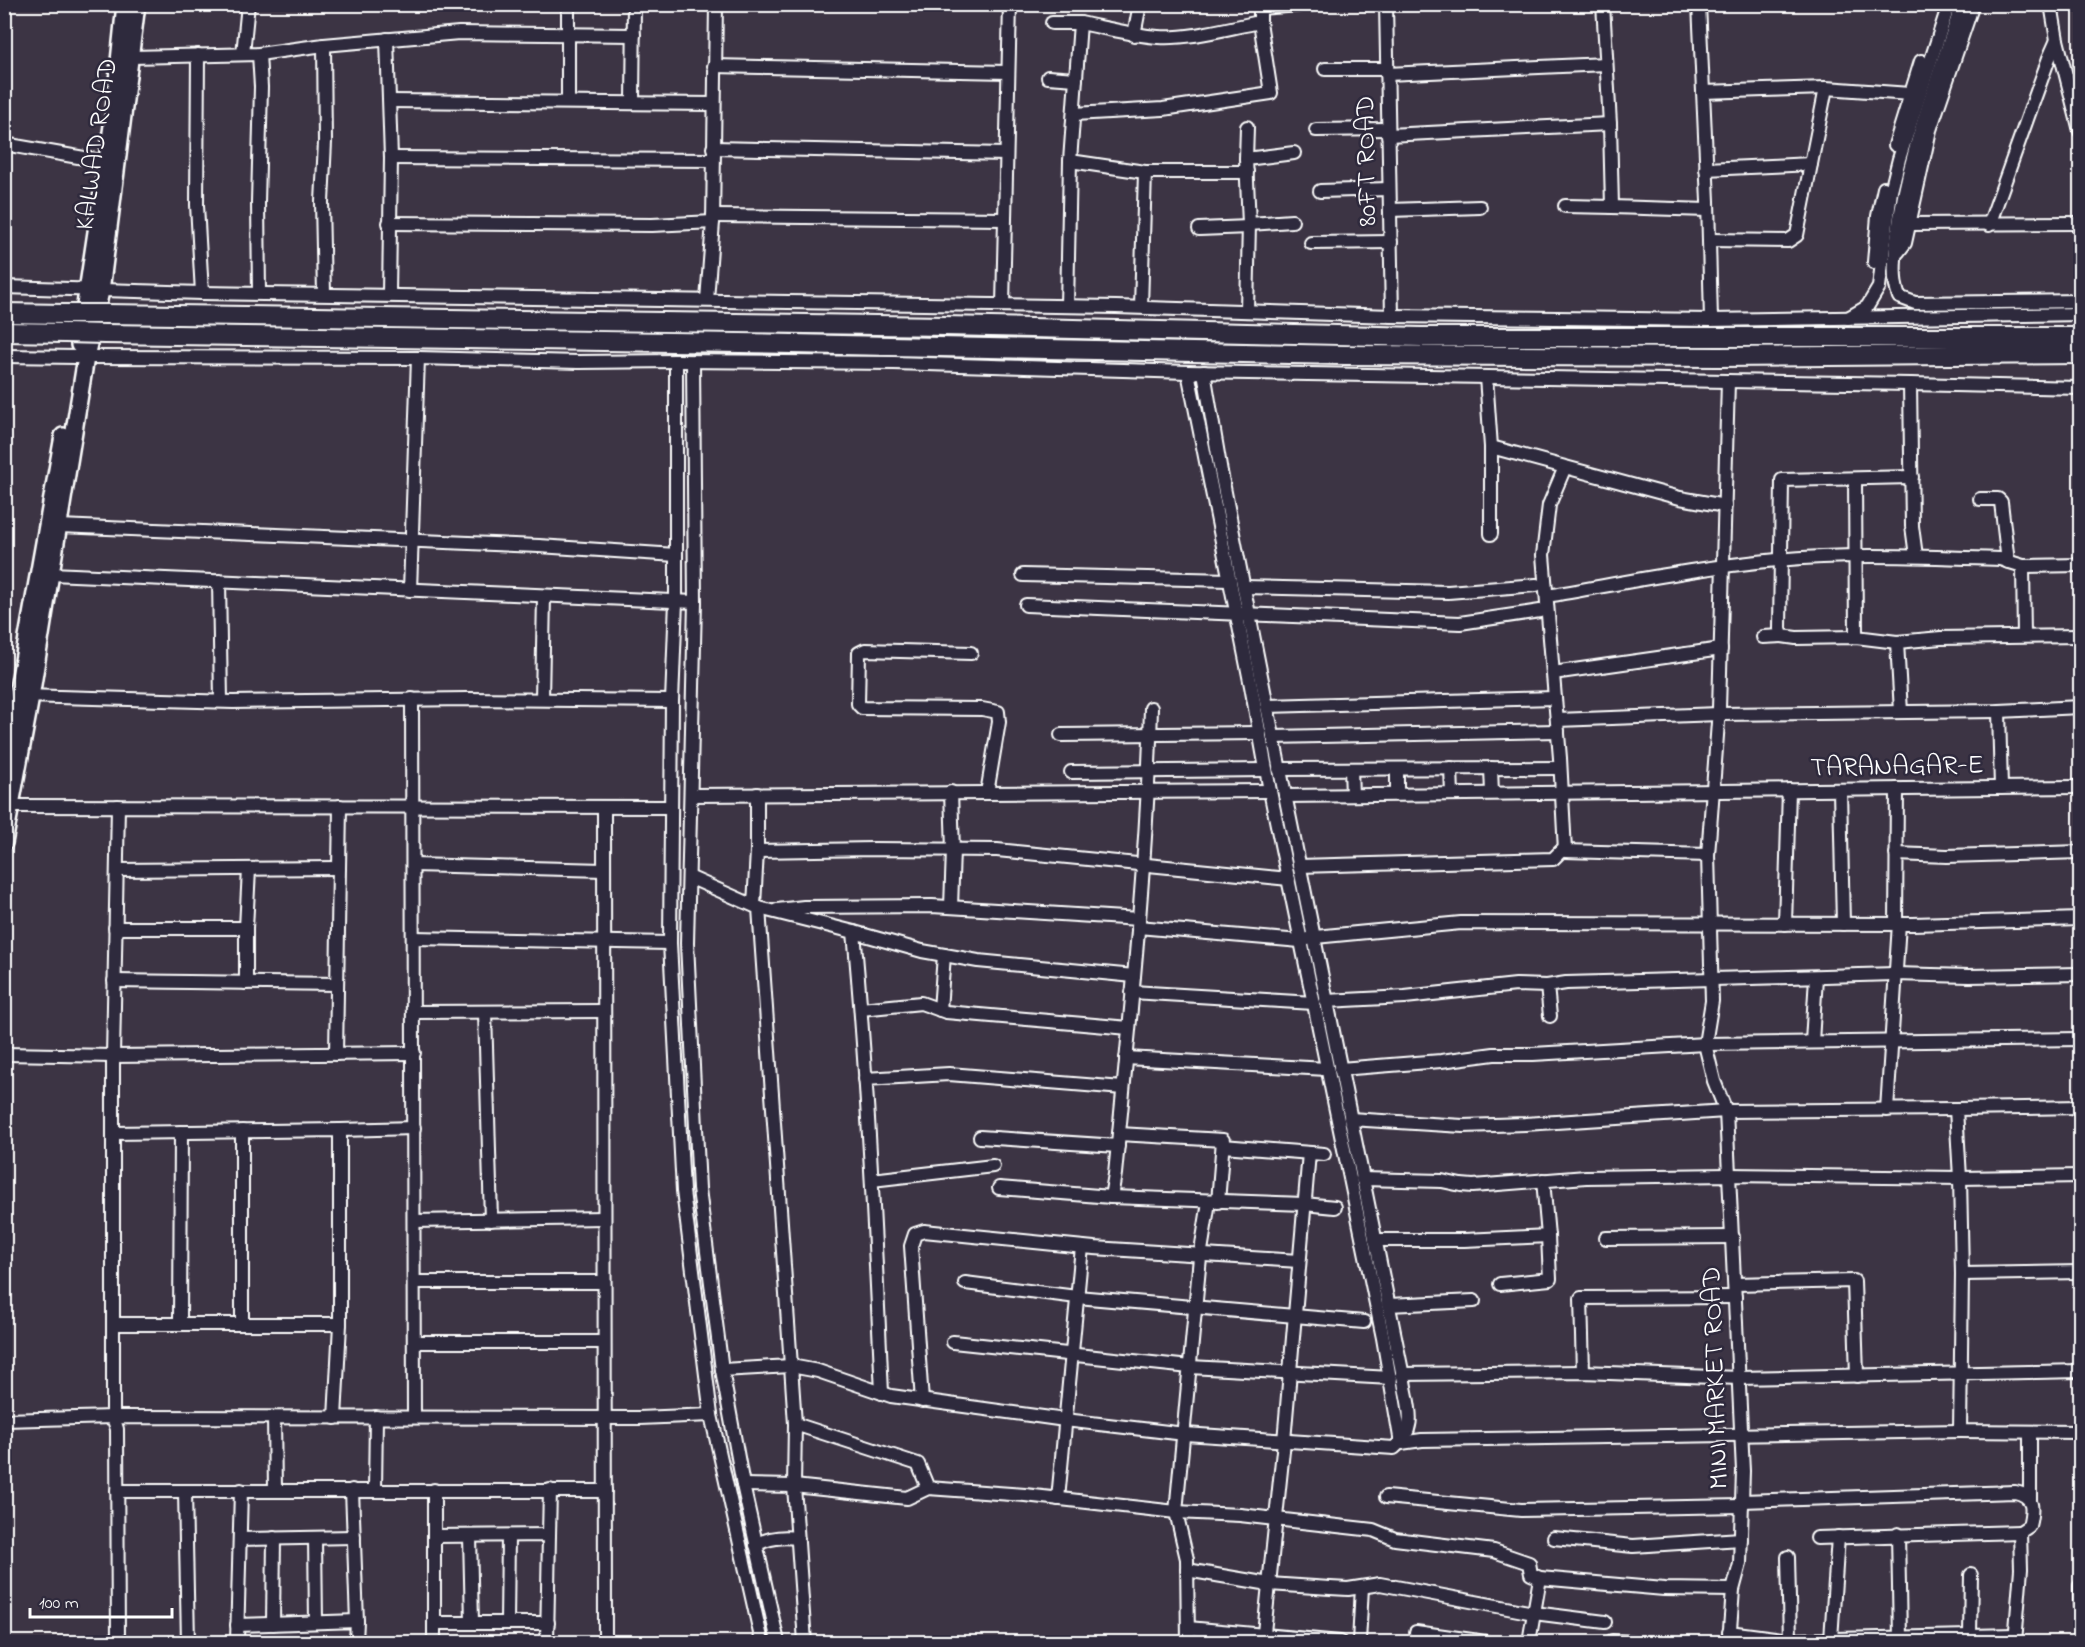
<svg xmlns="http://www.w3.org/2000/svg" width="2085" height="1647" font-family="'Indie Flower',sans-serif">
<rect width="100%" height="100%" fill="#3c3444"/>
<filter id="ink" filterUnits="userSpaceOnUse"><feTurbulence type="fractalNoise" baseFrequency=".0167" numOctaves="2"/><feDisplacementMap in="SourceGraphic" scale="12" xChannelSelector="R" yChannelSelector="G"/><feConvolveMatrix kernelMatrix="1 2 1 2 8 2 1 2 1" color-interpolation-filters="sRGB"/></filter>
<g filter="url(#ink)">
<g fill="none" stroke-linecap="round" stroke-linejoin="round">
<g stroke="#fff" stroke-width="16">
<g id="minor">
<polyline points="568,4 568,101"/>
<polyline points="1386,4 1392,316"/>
<polyline points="1603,4 1610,124 1612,207 1708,210"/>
<polyline points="1699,4 1708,201 1711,320"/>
<path d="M1962,4C1937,81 1907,157 1897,238C1895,257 1892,278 1899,297L1915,303L2080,301"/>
<polyline points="2051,4 2057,40 2080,131"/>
<polyline points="1260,8 1316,4"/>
<polyline points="1052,23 1080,23"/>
<polyline points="1134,35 1140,4"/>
<polyline points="387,39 391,158 389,294"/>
<polyline points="243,54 248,4"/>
<polyline points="198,55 197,205 202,293"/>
<polyline points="132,57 259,54 324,45 459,33 634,35"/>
<polyline points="714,66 1008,72"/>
<polyline points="1325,69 1387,69"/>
<polyline points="1387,74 1606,64"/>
<polyline points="1048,77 1076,79"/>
<polyline points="1703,92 1826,88 1910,94"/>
<polyline points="390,101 714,104"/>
<polyline points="633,102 634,4"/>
<polyline points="1074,114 1163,109 1271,93 1260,22 1260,4"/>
<polyline points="1247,127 1246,159 1249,224 1247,310"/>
<polyline points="1316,130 1388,129"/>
<polyline points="1388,135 1610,124"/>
<polyline points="4,144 107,162"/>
<polyline points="1895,145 1921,61"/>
<polyline points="713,148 1006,154"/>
<polyline points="391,158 713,160"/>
<polyline points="1246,159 1294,153"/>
<polyline points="1070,161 1145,172 1247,172"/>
<polyline points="1706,169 1811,164"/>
<polyline points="1320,191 1389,189"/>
<polyline points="1565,206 1614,207"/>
<polyline points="1390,210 1480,207"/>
<polyline points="713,216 1005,219"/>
<polyline points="389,223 652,225 713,222"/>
<polyline points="1249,224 1292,221"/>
<polyline points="1909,224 2080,223"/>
<polyline points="1989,225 2049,58 2057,40"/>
<polyline points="1199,229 1249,227"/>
<polyline points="1709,240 1788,241 1797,235 1826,88"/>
<polyline points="1311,243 1391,242"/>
<polyline points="1898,252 1905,243 1930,130 1973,4"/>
<polyline points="1874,262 1878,216 1884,188"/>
<polyline points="4,287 202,293 1116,307 1392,316 1711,320 2080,314"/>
<polyline points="259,293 258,202 261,87 259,54"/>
<polyline points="324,294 322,202 325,142 324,45"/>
<polyline points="707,300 713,222 716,4"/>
<polyline points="1003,305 1010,4"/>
<path d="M1067,306L1070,161L1080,23C1106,28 1132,35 1158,37C1192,39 1227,28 1260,22"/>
<polyline points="1141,307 1145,172"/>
<polyline points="1848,318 1867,307 1879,287 1891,191 1899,159 1949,4"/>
<polyline points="4,356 77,357"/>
<polyline points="86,357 418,358 578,362 676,361 894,363 1188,372 1910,384 2080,388"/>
<polyline points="676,361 676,601 672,701 670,943 683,1191 711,1415 762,1642"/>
<polyline points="693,362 695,602 687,943 699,1189 722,1370 743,1485 778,1642"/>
<polyline points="1188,372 1251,686 1270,791 1383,1338 1401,1443"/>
<polyline points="1486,377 1491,447 1491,534"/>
<polyline points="1728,381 1719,709 1708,855 1712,1001 1705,1044 1714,1081 1726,1111 1743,1471 1740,1564 1733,1590 1729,1642"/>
<polyline points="1910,384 1912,526 1916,556"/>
<polyline points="1491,447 1680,498 1725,506"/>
<polyline points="1565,467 1549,505 1543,555 1560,758 1565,851 1708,855"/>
<polyline points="1912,477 1782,480 1780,629 1782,636 1796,638 1856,637 1897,642 1941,638 2080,636"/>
<polyline points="1855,479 1856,637"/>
<polyline points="1980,499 1998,499 2001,502 2008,562"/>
<polyline points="59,526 539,546 676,555"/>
<polyline points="2023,566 2024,636"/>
<polyline points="51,574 695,602"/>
<polyline points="1023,575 1230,580"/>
<polyline points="219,581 221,701"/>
<polyline points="1244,587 1448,592 1536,585"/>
<polyline points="410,590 418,358"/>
<path d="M1547,596C1623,583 1700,567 1777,560C1851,553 1926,557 2000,559L2023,566L2080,565"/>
<polyline points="1026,605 1460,623 1540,611"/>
<polyline points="1763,637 1782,636"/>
<polyline points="1897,642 1901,712"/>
<polyline points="971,653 865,650 859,653 858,704 862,708 982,709 998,712 999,722 987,793"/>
<polyline points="1553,673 1721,649"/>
<polyline points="24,696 233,702 467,699 672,701"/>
<polyline points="412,699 414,1417"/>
<polyline points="542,699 544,596"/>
<polyline points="1267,706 1555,698"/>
<polyline points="1999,711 2001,788"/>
<polyline points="1557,720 1719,714 1999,711 2080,707"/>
<polyline points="1061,735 1260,733"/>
<polyline points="1273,737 1558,731"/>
<polyline points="1451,768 1452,794"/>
<polyline points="1491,768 1492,793"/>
<polyline points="1279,769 1560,768"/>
<polyline points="1351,769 1352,795"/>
<polyline points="1071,772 1266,770"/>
<polyline points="1840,790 1843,924"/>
<polyline points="1397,794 1397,769"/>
<polyline points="691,795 1270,791"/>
<polyline points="1285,796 2080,787"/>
<polyline points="11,806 671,807"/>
<polyline points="118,806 113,1056 113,1417 117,1429 118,1642"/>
<polyline points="604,807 605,1642"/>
<polyline points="757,851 873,849 997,850 1289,879"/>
<polyline points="1896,854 1947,856 2080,852"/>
<polyline points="413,865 604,870"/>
<polyline points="1299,866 1553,859 1564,848"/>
<polyline points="117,870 339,868"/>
<polyline points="689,877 759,908 791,1366 795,1424 794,1486 805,1642"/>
<polyline points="754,905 757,851 757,794"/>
<polyline points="951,907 953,850 951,792"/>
<path d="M759,908L854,932C868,1086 875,1240 882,1393"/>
<polyline points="777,910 804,907 932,906 1139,919"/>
<polyline points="1785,924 1789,790"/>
<polyline points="1896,924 1897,789"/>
<polyline points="1138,927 1300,941 1315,937 1461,923 1913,924 2080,919"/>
<polyline points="115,928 246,928 249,869"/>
<polyline points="854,932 922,951 978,961 1134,976"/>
<polyline points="413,938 670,943"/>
<polyline points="114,981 337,984"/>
<polyline points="246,983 246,928"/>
<polyline points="1132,992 1314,1003"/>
<polyline points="1326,1001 1405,997 1516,985 1547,986"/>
<polyline points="861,1009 921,1003 946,1012 1129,1028"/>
<polyline points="940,1010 944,955"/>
<polyline points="414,1012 604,1011"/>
<polyline points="485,1012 491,1220"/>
<polyline points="1550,1016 1547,986 1566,983 1895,974 1969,976 2080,974"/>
<polyline points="1812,1042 1816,977"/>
<polyline points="4,1054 113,1056 414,1053"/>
<polyline points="336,1054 340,806"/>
<polyline points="1126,1058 1327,1069"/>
<polyline points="1340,1069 1441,1061 1494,1054 1533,1054 1705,1044 2080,1039"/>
<polyline points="865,1079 949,1074 1123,1088"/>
<polyline points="2080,1107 1956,1109 1960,1178 1962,1274 2080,1272"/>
<polyline points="1887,1110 1899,923"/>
<polyline points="1350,1119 1463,1126 1525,1124 1726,1111 1956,1109"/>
<polyline points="340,1130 414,1128"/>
<polyline points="242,1131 242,1324"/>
<polyline points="113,1133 340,1130 340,1324 113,1324"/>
<polyline points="1119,1134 1223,1140 1218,1202"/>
<polyline points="980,1137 1118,1146"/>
<polyline points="1223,1146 1324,1154"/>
<polyline points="1362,1179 1442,1181 1461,1185 1473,1186 1586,1177 1729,1175 1960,1178 2080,1176"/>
<polyline points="872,1180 993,1166"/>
<polyline points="999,1188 1111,1197 1304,1204 1335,1207"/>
<path d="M1111,1197L1115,1174C1130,1019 1147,864 1151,708"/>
<polyline points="414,1221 604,1218"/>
<polyline points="1606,1238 1733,1237"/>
<polyline points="1375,1240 1464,1240 1548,1236 1543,1180"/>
<polyline points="1962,1274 1960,1431 2080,1432"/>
<polyline points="414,1282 604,1282"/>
<polyline points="965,1283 1077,1297 1364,1322"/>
<polyline points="1500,1284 1550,1279 1548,1236"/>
<polyline points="1735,1284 1854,1281 1857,1376"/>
<polyline points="1388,1305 1474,1301"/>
<polyline points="180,1324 181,1132"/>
<polyline points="414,1342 604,1342"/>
<polyline points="953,1342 1190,1367 1391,1378"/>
<path d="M722,1370L791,1366L818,1371L891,1396L1065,1420L1185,1434L1394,1448C1419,1428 1408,1407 1404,1381L1267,706L1221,472L1204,372"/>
<polyline points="1583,1372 1581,1298 1735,1297"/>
<polyline points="1402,1374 1583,1372 1739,1378 2080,1371"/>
<polyline points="922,1401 911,1246 915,1234 924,1231 1094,1248 1299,1261"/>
<polyline points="274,1418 275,1490"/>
<polyline points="335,1418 340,1324"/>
<polyline points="4,1420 113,1417 639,1418 711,1415"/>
<polyline points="795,1424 918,1464 928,1488"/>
<polyline points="1401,1443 1422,1440 1960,1431"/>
<polyline points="743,1485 794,1486 907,1498 928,1488 1025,1495 1176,1512 1240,1515 1373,1530 1395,1539 1494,1551 1529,1563 1531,1574 1540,1578 1664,1589 1733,1590"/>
<polyline points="352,1490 357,1621"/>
<polyline points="375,1490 376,1417"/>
<polyline points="434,1490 434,1536 549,1535 547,1642"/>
<polyline points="117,1491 605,1491"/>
<polyline points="185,1491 188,1642"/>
<polyline points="1386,1497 1521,1510 1742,1506"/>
<polyline points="1058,1499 1082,1247"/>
<polyline points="2030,1499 2030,1432"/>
<path d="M1742,1501L2015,1492C2035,1496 2033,1509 2029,1526L2020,1532L2021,1569L2015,1642"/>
<polyline points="1898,1534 1900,1638"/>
<polyline points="549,1535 550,1490"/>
<polyline points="470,1536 472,1623"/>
<polyline points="315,1538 316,1622"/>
<polyline points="1554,1538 1633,1546 1741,1539"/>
<polyline points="1817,1538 2020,1532"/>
<polyline points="240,1539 354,1537"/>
<path d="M756,1545C769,1537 782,1536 797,1538"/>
<polyline points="1788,1557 1790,1640"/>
<polyline points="1187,1570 1269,1584 1330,1588 1348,1589 1380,1584 1534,1613 1605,1622"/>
<polyline points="2080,1586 2080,1606"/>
<polyline points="434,1623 548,1623"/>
<polyline points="507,1623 508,1536"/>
<polyline points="273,1624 274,1538"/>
<polyline points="237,1625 357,1621 356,1642"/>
<polyline points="1188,1628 1340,1642"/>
<polyline points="1416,1632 1486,1642"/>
<polyline points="1729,1632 1790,1640 2015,1635"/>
<polyline points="1970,1634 1971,1575"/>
<polyline points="1831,1639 1838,1537"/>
<polyline points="1612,1641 1635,1642"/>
<polyline points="237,1642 241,1490"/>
<polyline points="434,1642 434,1536"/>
<polyline points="1188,1642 1187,1559 1176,1512 1200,1257 1209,1202"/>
<polyline points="1263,1642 1284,1441 1309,1153"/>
<polyline points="1359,1642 1362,1587"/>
<polyline points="1529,1642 1540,1578"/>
</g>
</g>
<g stroke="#fff" stroke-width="20">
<g id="major">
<polyline points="79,345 113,119 125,4"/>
<polyline points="4,767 63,436"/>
<polyline points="4,843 31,697 86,357 101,291 137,4"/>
</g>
</g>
<g stroke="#fff" stroke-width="22">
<g id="highway">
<polyline points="4,313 64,314"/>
<polyline points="106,314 945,326 1421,337 2080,337"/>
<polyline points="4,332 65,333"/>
<polyline points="105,334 740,343 1345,355 1719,357 2080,354"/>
</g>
</g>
<use href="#minor" stroke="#2f2a3d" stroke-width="12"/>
<use href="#major" stroke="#2f2a3d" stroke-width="15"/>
<use href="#highway" stroke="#2f2a3d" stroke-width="18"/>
<g stroke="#fff" stroke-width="22" stroke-linecap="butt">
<g id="highway-bridge">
<polyline points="64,314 106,314"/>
<polyline points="65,333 105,334"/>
</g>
</g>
<use href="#highway-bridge" stroke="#2f2a3d" stroke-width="18"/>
</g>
</g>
<g text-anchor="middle" stroke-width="5" stroke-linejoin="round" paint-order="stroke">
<g font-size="27" fill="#fff" stroke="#2f2a3d">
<text transform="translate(95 144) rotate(-82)" y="9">KALWAD ROAD</text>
<text transform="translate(1365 161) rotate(-91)" y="9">80FT ROAD</text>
<text transform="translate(1897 765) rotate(-1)" y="9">TARANAGAR-E</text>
<text transform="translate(1714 1378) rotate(-92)" y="9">MINI MARKET ROAD</text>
</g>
</g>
<rect width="2085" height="1647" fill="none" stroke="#2f2a3d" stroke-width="24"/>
<rect x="12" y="12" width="2061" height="1623" fill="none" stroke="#fff" stroke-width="2" filter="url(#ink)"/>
<path d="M30 1608v9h142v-9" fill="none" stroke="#ffffff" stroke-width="3"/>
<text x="39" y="1608" font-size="18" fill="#ffffff" stroke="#2f2a3d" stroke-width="4.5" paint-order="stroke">100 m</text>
</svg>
